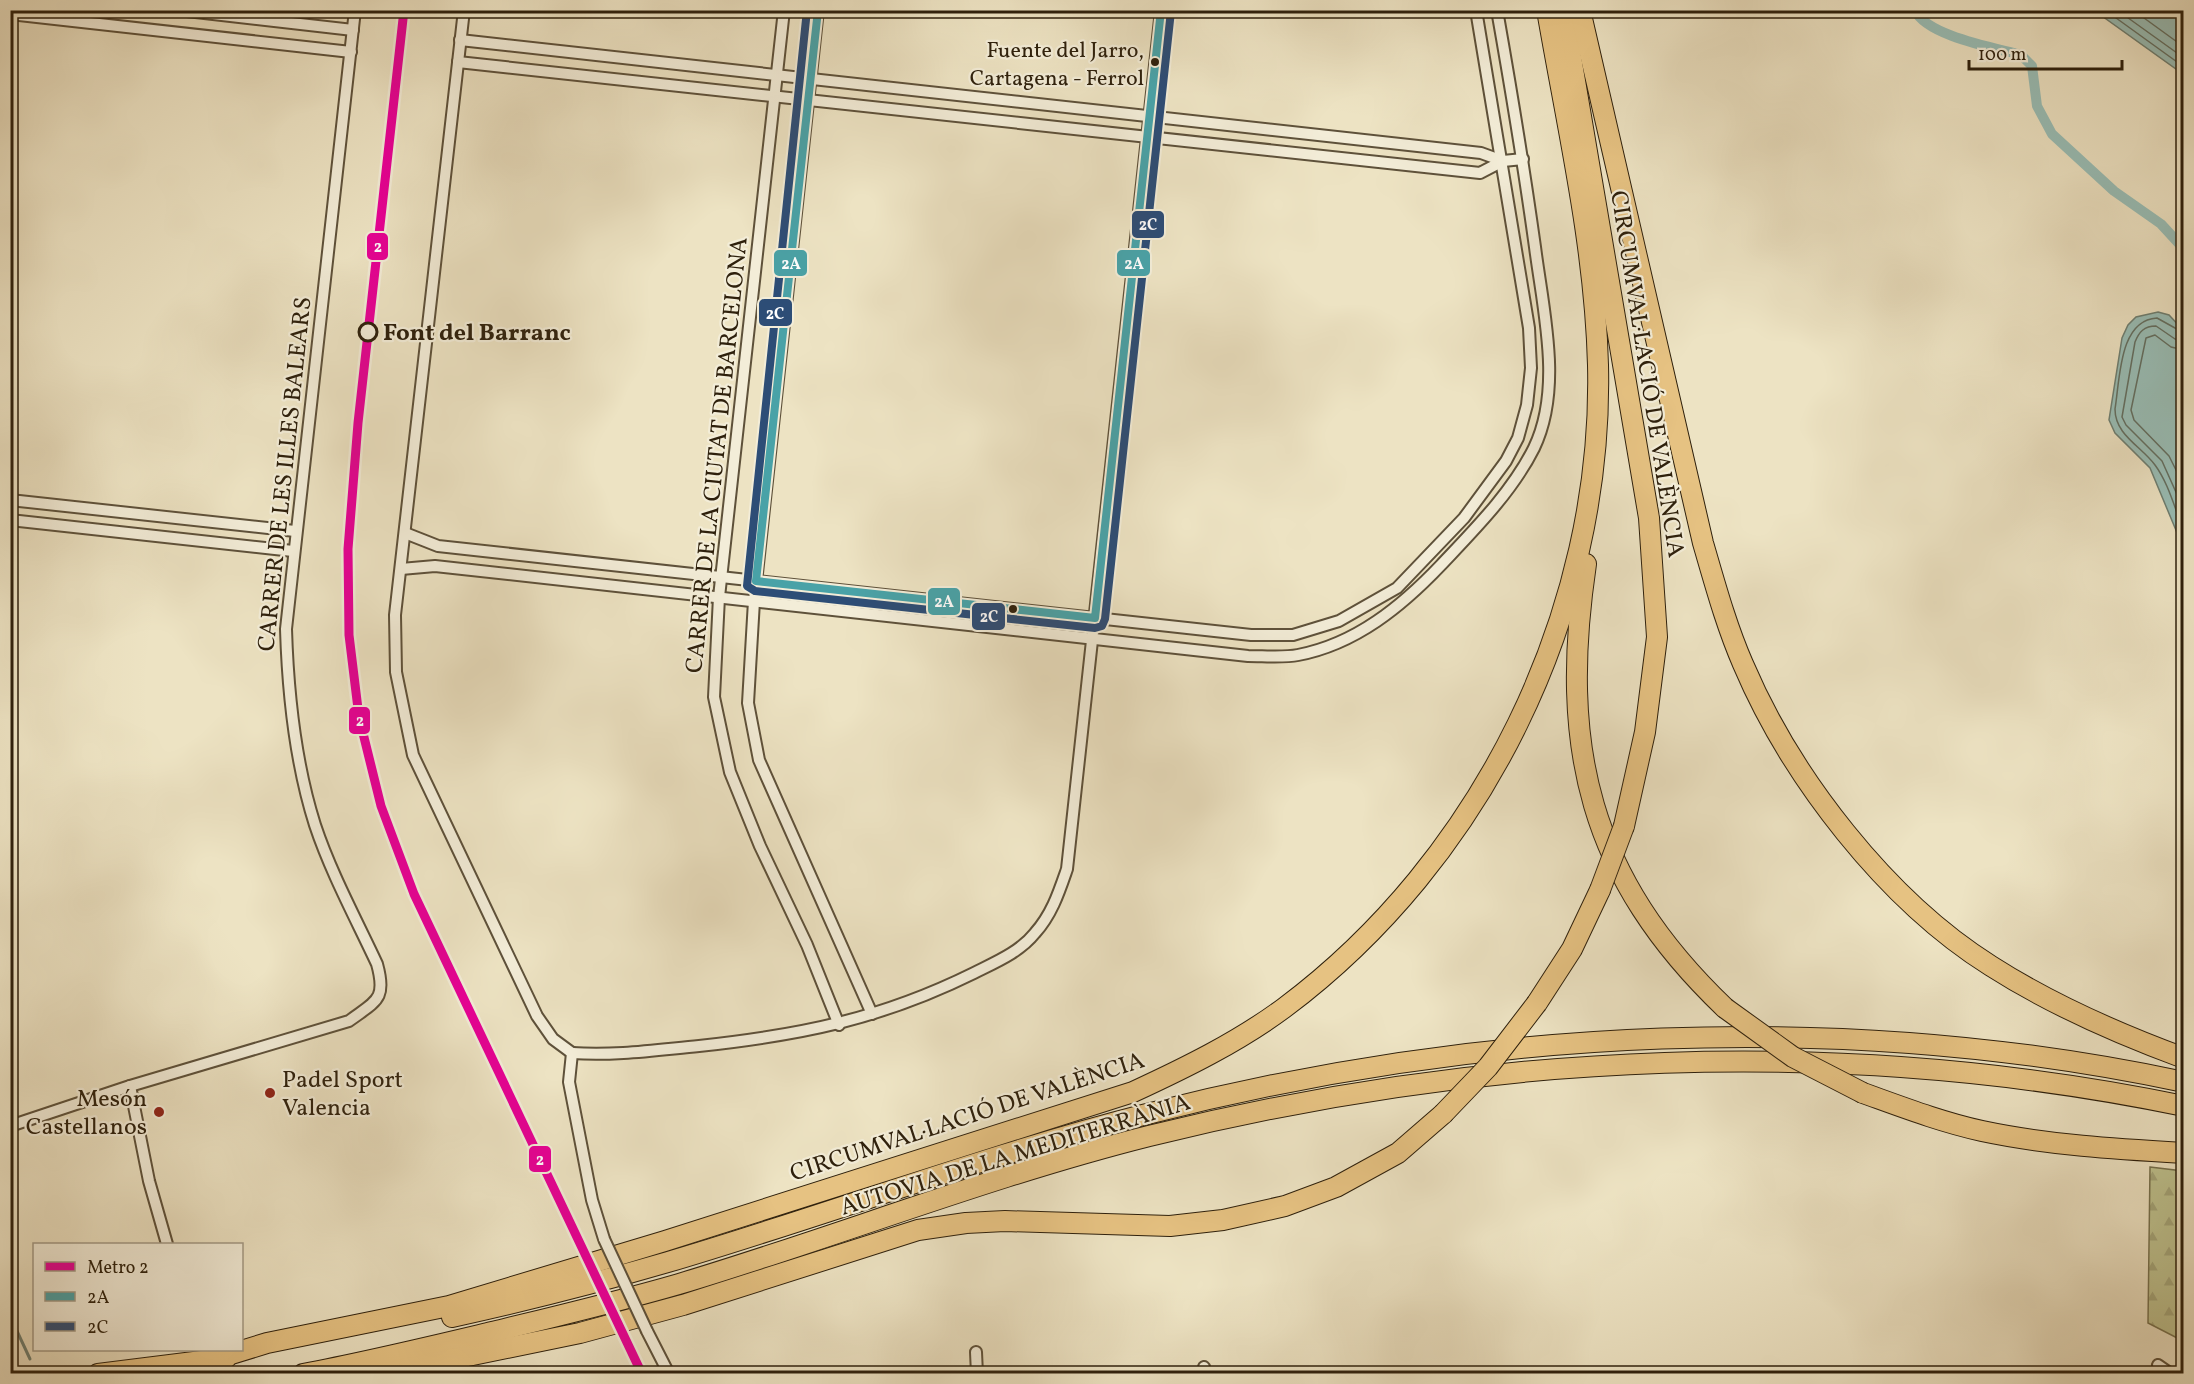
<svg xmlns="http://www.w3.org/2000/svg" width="2194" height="1384" font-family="Vollkorn,serif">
<defs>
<pattern id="forest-firs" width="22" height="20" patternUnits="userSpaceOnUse" patternTransform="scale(1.5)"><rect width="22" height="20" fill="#bec28f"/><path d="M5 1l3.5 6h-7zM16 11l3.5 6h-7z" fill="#a4a67a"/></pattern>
</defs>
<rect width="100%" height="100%" fill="#ede3c3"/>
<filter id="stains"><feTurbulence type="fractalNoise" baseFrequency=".00333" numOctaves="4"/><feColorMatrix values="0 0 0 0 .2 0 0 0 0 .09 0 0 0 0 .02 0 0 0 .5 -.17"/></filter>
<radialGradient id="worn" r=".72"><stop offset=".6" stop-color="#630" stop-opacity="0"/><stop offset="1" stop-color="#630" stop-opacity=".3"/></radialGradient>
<polygon fill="url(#forest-firs)" stroke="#76714e" stroke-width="1.5" points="2150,1167 2183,1171 2183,1341 2148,1323"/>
<g fill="#99beb6" stroke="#6e7f72" stroke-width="1.5">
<polygon points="2095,11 2183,11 2183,74"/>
<polygon points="2158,312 2169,315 2183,330 2183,547 2150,468 2115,433 2109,420 2122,338 2128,325 2136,317"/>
</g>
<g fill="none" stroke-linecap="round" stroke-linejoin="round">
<g stroke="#646f61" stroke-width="1.5">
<polyline points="2105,10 2184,67"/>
<polyline points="2117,10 2184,58"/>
<polyline points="2133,10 2184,47"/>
<path d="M2184,333L2157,318C2119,320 2120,379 2115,409C2115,435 2141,446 2155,465C2169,484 2175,510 2184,531"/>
<path d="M2184,341L2175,339L2156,326C2144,326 2139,332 2135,342L2122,417L2126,425L2162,461L2184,510"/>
<polyline points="2184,350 2171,347 2155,335 2146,338 2131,410 2134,420 2169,456 2184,486"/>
</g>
<polyline stroke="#6e7f72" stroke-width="3" points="10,1316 30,1359"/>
<path stroke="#99beb6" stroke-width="10" d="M1915,10C1926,36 1996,48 2021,55L2032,66L2037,106L2052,134L2114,191L2161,224L2184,249"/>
<polyline stroke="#c7bc9e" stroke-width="10" stroke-dasharray="10 5" stroke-linecap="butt" points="208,1350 216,1374"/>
<g stroke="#5e513a" stroke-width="14">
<g id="street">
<polyline points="178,10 353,30"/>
<polyline points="464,10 395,615 396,672 413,755 537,1016 553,1039 572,1053"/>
<polyline points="784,10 719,597 714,697 730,772 760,846 807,945 839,1025"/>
<polyline points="818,10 754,601 748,703 759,760 872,1014"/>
<polyline points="10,14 351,52"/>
<polyline points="460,40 1481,153 1503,161"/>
<polyline points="458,62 1480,173 1503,161 1523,159"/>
<polyline points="10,500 295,531"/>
<polyline points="10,520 293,551"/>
<polyline points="405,533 438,546 1251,635 1293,635 1339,621 1397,588 1464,518 1506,461 1518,438 1527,405 1531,368 1529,328 1476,10"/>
<path d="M401,569L435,566L1248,656C1264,656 1283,658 1298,655C1356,644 1402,606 1441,565C1474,530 1512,492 1534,448C1563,388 1543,310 1535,247C1524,168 1511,89 1497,10"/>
<path d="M572,1053C615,1056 656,1050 699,1046C801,1035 881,1019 974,973C996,962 1020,952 1035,933C1052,914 1059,892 1067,869L1161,10"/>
<polyline points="572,1053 569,1082 592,1200 604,1239"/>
<polyline points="130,1086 149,1181 167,1244"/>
<path d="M10,1126L130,1086L349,1021C376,1001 387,1000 377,964C356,919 331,873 315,825C295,762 288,695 286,629L355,10"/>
<polyline points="647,1331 669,1374"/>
<polyline points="976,1352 977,1374"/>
<polyline points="2158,1365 2171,1374"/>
<polyline points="1204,1367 1205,1374"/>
</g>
</g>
<g stroke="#2e200c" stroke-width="22">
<g id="highway">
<polyline points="1563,10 1649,518 1657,637 1645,732 1624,826"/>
<path d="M1580,10L1703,543C1715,584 1726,625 1743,664C1791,777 1886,900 1991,966C2052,1005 2116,1033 2184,1058"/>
<path d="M1586,564C1559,746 1588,877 1725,1008"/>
<polyline points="1537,1003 1572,949 1600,890"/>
<path d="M1863,1093C1902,1107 1941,1122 1982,1131C2048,1145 2116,1149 2184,1153"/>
<path d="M452,1317C525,1301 596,1283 668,1262C827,1215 983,1156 1143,1115C1481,1028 1841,1009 2184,1082"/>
<path d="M215,1359L267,1343L449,1306L665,1241L1133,1092C1185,1068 1238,1042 1284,1008C1482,860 1604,613 1598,365C1595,246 1567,127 1547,10"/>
<polyline points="98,1374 226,1358"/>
<path d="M303,1374C367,1362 429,1347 492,1332C554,1317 617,1302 679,1284C836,1237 990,1176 1149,1136C1487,1052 1841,1035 2184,1106"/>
<polyline points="380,1374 580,1333 683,1305 918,1230 966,1223 1005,1221 1170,1226 1223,1220 1285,1206 1336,1187 1398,1153 1443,1114"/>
</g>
</g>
<use href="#street" stroke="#f3edd8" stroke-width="10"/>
<use href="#highway" stroke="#e6c282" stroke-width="20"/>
<g stroke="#5e513a" stroke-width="14" stroke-linecap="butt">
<polyline id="street-bridge" points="604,1239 647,1331"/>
</g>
<g stroke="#2e200c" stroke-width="22" stroke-linecap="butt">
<g id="highway-bridge">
<polyline points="1600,890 1624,826"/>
<polyline points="1725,1008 1793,1057 1863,1093"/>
<polyline points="1443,1114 1488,1067 1537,1003"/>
</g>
</g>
<use href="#street-bridge" stroke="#f3edd8" stroke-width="10"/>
<use href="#highway-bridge" stroke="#e6c282" stroke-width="20"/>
<g stroke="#f3edd8" stroke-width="12">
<polyline id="bus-1" points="818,10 756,581 1095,618 1161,10"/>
</g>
<g stroke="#f3edd8" stroke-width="12">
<polyline id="bus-2" points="807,10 747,586 755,591 1095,628 1102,626 1105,619 1171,11"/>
</g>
<use href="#bus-1" stroke="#49a2a7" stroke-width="8"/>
<use href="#bus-2" stroke="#2d4d76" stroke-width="8"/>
<g stroke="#f3edd8" stroke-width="14">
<polyline id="metro-1" points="404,10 358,423 348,549 349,635 359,717 381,806 414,894 642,1374"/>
</g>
<use href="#metro-1" stroke="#e70095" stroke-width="9"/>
</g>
<g fill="#2e200c" stroke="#f3edd8" stroke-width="2">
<circle cx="1155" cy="62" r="5"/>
<circle cx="1013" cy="609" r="5"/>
</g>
<circle fill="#f3edd8" stroke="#2e200c" stroke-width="3" cx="368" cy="332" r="9"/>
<g fill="#8f2418" stroke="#f3edd8" stroke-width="2">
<circle cx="270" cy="1093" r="6"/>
<circle cx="159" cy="1112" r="6"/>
</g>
<g text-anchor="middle" stroke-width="4.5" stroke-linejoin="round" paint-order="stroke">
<g font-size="22" fill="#2e200c" stroke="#f3edd8" text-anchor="end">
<text x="1144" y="57">Fuente del Jarro,<tspan x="1144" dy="28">Cartagena - Ferrol</tspan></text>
</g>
<g font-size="24" font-weight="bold" fill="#2e200c" stroke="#f3edd8" text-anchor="start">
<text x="383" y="340">Font del Barranc</text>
</g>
<g font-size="24" fill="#2e200c" stroke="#f3edd8">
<text transform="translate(1648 374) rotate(81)" y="8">CIRCUMVAL·LACIÓ DE VALÈNCIA</text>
<text transform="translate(716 455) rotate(-84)" y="8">CARRER DE LA CIUTAT DE BARCELONA</text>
<text transform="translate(284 474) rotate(-84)" y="8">CARRER DE LES ILLES BALEARS</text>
<text transform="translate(967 1116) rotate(-18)" y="8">CIRCUMVAL·LACIÓ DE VALÈNCIA</text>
<text transform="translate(1015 1154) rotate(-17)" y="8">AUTOVIA DE LA MEDITERRÀNIA</text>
</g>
<g font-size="24" fill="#2e200c" stroke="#f3edd8" text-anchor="start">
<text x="282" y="1087">Padel Sport<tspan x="282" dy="28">Valencia</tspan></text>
<text x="147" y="1106" text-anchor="end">Mesón<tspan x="147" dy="28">Castellanos</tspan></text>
</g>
</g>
<g stroke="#f3edd8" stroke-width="2">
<rect x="1131" y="210" width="34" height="29" rx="6" fill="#2d4d76"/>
<rect x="366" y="232" width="23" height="29" rx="6" fill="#e70095"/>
<rect x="773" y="249" width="35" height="28" rx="6" fill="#49a2a7"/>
<rect x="1116" y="249" width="35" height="28" rx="6" fill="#49a2a7"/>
<rect x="758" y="298" width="35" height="29" rx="6" fill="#2d4d76"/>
<rect x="927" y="587" width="34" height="29" rx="6" fill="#49a2a7"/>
<rect x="971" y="602" width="35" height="29" rx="6" fill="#2d4d76"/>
<rect x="348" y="706" width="23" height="29" rx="6" fill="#e70095"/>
<rect x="528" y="1145" width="24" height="28" rx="6" fill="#e70095"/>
</g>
<g font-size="16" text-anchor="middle" font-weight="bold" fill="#fff">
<text x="1148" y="230">2C</text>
<text x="378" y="252">2</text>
<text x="791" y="269">2A</text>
<text x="1134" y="269">2A</text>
<text x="775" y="319">2C</text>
<text x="944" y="607">2A</text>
<text x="989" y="622">2C</text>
<text x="360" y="726">2</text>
<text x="540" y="1165">2</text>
</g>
<rect width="2194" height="1384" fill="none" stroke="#ede3c3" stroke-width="36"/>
<rect x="12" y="12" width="2170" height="1360" fill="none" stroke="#2e200c" stroke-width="3"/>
<rect x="18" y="18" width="2158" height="1348" fill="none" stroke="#2e200c" stroke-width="1.5"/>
<rect x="33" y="1243" width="210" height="108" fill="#f3edd8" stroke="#a49b86" stroke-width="1.5"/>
<rect x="45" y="1262" width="30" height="9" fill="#e70095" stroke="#a49b86" stroke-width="1.5"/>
<text x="87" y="1273" font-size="18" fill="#2e200c">Metro 2</text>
<rect x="45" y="1292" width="30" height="9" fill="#49a2a7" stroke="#a49b86" stroke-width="1.5"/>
<text x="87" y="1303" font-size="18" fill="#2e200c">2A</text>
<rect x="45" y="1322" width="30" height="9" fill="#2d4d76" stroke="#a49b86" stroke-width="1.5"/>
<text x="87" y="1333" font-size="18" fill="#2e200c">2C</text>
<path d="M1969 60v9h153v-9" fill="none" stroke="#2e200c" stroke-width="3"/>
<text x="1978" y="60" font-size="18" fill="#2e200c" stroke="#f3edd8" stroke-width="4.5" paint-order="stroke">100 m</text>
<rect width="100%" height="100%" filter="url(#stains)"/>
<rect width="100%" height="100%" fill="url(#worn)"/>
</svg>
